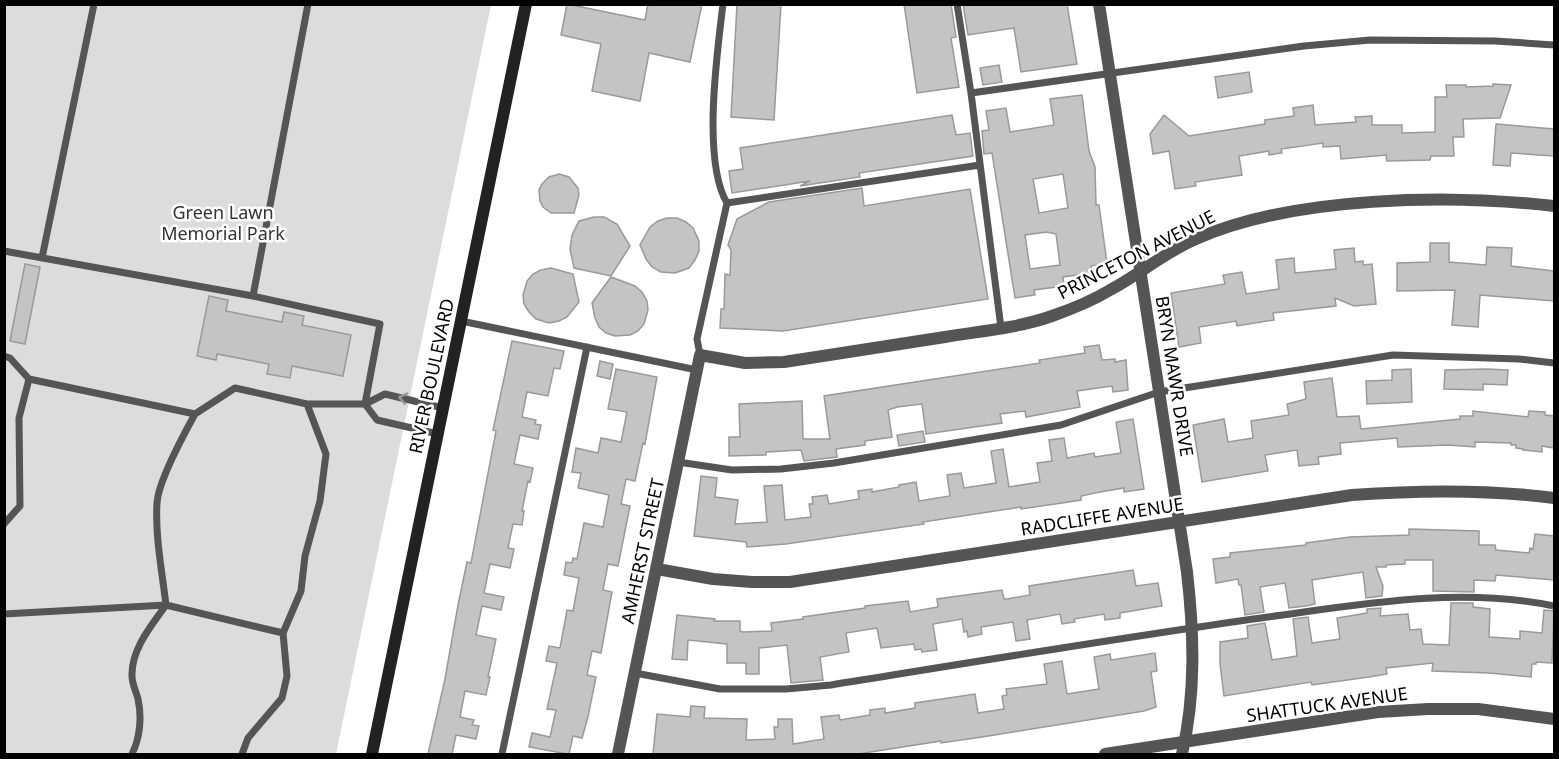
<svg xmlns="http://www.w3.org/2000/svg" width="1559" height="759" font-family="'Noto Sans',sans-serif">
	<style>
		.green { fill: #dcdcdc }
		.building { fill: #c4c4c4; stroke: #999; stroke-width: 1.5; fill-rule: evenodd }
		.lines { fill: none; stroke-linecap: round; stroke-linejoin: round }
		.service { stroke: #555; stroke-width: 7 }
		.minor { stroke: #555; stroke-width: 12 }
		.secondary { stroke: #222; stroke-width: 12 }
		.oneway { stroke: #999 }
		.labels { text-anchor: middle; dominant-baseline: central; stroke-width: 5; stroke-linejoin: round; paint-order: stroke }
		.park-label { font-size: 18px; fill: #333; stroke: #fff }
		.street-label { font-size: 18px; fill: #000; stroke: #fff }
	</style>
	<rect width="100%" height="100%" fill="#fff"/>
	<path class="green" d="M4 5H491L336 754H5Z"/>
	<path class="building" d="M567 4 645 20 648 4H702L690 62 649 53 640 101 592 91 601 44 561 35Z
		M737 4H781L774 120 731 117Z
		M904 4H951L956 37 951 38 959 87 917 93Z
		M963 4H1067L1077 64 1021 72 1014 28 968 35Z
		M999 65 1002 82 983 85 980 68Z
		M1249 72 1252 92 1218 98 1215 77Z
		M1493 84 1511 85 1500 118 1463 119 1464 137H1453L1454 156H1431L1430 160 1387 161 1386 155 1341 159 1340 146 1323 147V143L1281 149 1282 153 1269 155V151L1239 156 1242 175 1195 182 1196 186 1175 189 1169 151 1153 154 1150 134 1164 115 1189 136 1265 124V120L1294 116 1293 108 1313 105 1315 125 1356 122 1355 117 1372 116V125H1402V133L1435 132V97H1447L1446 85H1466V87L1493 86Z
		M1082 95 1089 151 1095 167 1096 205H1099L1107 263 1091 266 1092 273 1063 277 1064 286 1034 290 1035 295 1015 298 992 153 984 154 982 131 989 130 986 111 1006 108 1010 132 1054 125 1050 99ZM1063 174 1068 208 1039 213 1033 179ZM1047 232 1056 234 1060 265 1030 269 1025 235Z
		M952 115 956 135 970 133 973 156 859 173 860 177 800 186 810 181 732 193 729 171 743 169 740 148Z
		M1496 124 1554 129V156L1511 153 1510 166 1493 165Z
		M559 174 569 177 578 188 579 195 574 213H551L543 207 540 201 539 190 542 184 549 177Z
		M862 188 864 206 970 189 988 299 783 331 720 328 721 309H724L725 274 730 275 731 250 728 245 737 219 769 202Z
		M594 217H604L617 224 630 246 611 276 574 268 570 249 572 235 579 221Z
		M667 218H677L686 222 693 228 699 241V251L695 260 689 268 675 273 661 272 652 267 646 259 640 245 650 227 658 221Z
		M1430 243H1449V262L1486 265 1487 247 1512 248 1511 266 1554 271V301L1480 295 1478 327 1452 325 1455 290 1397 291V263L1430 262Z
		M1354 248 1355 262 1363 261V265L1372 264 1376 304 1354 306 1335 298 1336 306 1273 313 1274 320 1237 326 1236 321 1199 327 1201 343 1179 347 1171 293 1225 284 1223 275 1242 272 1246 294 1279 289 1276 260 1294 258 1295 273 1336 269 1334 250Z
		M25 264 40 267 25 344 10 341Z
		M551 268 573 274 579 302 567 317 559 321 549 323 536 319 529 312 524 304 523 295 527 281 533 274 541 270Z
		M611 277 635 286 642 292 647 301 648 310 644 324 638 331 630 335 615 336 606 333 599 327 595 318 592 303Z
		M209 296 228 300 226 311 282 322 284 312 304 316 302 325 351 335 343 376 292 366 290 378 267 374 269 364 217 354 216 360 197 356Z
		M512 341 564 351 560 369 554 368 548 396 527 392 522 417 536 420 535 424 541 425 538 439 520 435 514 464 533 468 530 482 528 481 522 511H524L522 525 513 524 508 548 514 549 510 568 490 564 484 593 504 597 501 610 482 606 476 635 496 639 488 677H490L486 695 465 691 460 717 474 720 472 725 479 726 476 739 456 735 452 754H428L445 679 458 605 467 562 471 563 496 431 493 430Z
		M1099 345 1102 360 1115 359V362L1126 360 1128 390 1113 392 1112 386 1077 391 1080 407 1026 417 1025 411 1000 414 1002 423 926 434 922 404 897 407 888 410 892 437 865 441V445L836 449 837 457 804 461 801 450 766 452V455L729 456V437H740L739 404 802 401 803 439H830L824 396 1040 363 1039 360 1085 353 1084 347Z
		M600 361 613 364 610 379 597 376Z
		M616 369 657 377 645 444 643 443 635 481 626 479 621 504 630 506 618 566 608 564 603 590 612 592 601 653 592 651 587 675 596 677 588 717 582 738 573 736 569 754H567L529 747 532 733 550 737 556 710 547 709 557 663 546 661 549 646 560 648 567 610 573 611 579 578 564 575 566 562 572 563 573 558 577 559 584 523 603 527 609 495 578 488 581 473 572 472 576 448 598 453 601 438 621 442 627 412 608 409Z
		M1411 369 1412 402 1367 404 1366 381 1392 380V370Z
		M1486 369 1508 370 1507 385 1483 384V390L1444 389 1445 370Z
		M1332 378 1337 417 1359 416 1361 429 1460 419V416H1473V411L1528 417 1529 411 1545 412V415L1554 416V448L1542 446V452L1523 450V449L1516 448V445H1511V443L1475 442V447L1448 445 1398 447 1397 438 1340 443 1341 454 1318 457 1319 464 1299 466 1297 450 1265 455 1268 471 1202 482 1193 425 1224 419 1228 442 1253 438 1251 421 1289 415 1287 404 1306 399 1304 382Z
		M1133 419 1144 489 1124 492V488L1100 492 1081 496V500L1062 503 1021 509V507L923 522 924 524 786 544 747 547 746 542 694 536 701 476 717 478 715 497 738 500 735 524 767 522 764 486 782 485 785 520 811 517 809 504H813L812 497 827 495 829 504 859 499 858 491 872 489V492L899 487V485L916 482 919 501 950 496 947 475 961 473 964 488 996 483 991 451 1003 449 1009 487 1040 482 1037 463 1052 461 1049 440 1064 438 1067 458 1094 453 1095 457 1121 453 1116 422Z
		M923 431 925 442 899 446 897 435Z
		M1409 529 1479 531V545H1495L1496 550 1529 553 1530 548 1533 549 1535 534 1554 536V580L1496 575 1495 581 1474 580V592L1433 591V560H1405V564L1386 565V567H1376L1383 586 1382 596 1366 598 1363 572 1312 580 1315 604 1306 606 1289 608 1285 583 1260 587 1264 612 1245 615 1241 585H1239L1238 579 1216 583 1213 559 1230 557V553L1306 545V543L1350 537 1409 535Z
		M1133 570 1136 586 1158 583 1162 606 1120 613V618L1105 620 1104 614 1074 619 1075 622 1062 624 1060 614 1027 620 1030 639 1016 641 1013 622 981 627 982 634 968 637 967 631 964 632 962 619 933 624 937 650 922 652 921 649 915 650 914 644 881 648 877 628 846 633 849 652 820 657 823 680 791 683 787 645 759 648V674H746V663H727V644L688 640 687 660 672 659 677 615 715 619 714 621H740V631L743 632 772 631 771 623 803 619V617L865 608V606L908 601 910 612 938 607 937 599 1002 590 1004 599H1007L1030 595 1029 586Z
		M1451 603H1473V607L1490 609 1489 637 1520 639V631L1542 633 1544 610 1554 611 1552 663 1536 662V664H1532L1531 677 1489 673 1432 671 1433 663 1386 668 1387 674 1369 677 1312 685 1311 682 1224 696 1220 664V642L1248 638 1247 626 1265 623 1272 660 1297 656 1293 619 1308 617 1312 643 1340 639 1337 618 1367 613V609L1381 608 1380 616 1408 614 1410 630 1421 629 1423 644 1449 645Z
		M1155 653 1157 671 1151 672 1156 707 1144 711 982 737 941 743V741L858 754H653L657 714 690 717 691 706 705 707 704 718 747 719 746 740 775 739 774 727H778V719H792L793 744 824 739 821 717 839 715 840 720 870 715V710L885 708V713L915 708V703L975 694 978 713 1004 709 1002 696 1007 695 1006 689 1047 684 1044 664 1062 661 1067 694 1099 689 1094 657 1110 654 1111 660Z"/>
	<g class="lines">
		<path class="service" d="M723 4C717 54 702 161 727 203
			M957 4 971 93 1001 328
			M971 93 1304 46 1370 40 1495 41 1554 45
			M4 251 253 296 380 324 365 404
			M42 258 94 4
			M253 296 308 4
			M461 321 697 370
			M700 355 697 339 727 203 980 165
			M4 356 10 358 29 379 195 414 235 388 307 404H365L385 394 443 408
			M365 404 377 420 438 434
			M678 462 732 470 781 469 834 463 1061 425 1159 392 1393 355 1519 359 1554 363
			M4 524 20 506 19 418 29 379
			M4 614 166 605 283 633
			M635 673 720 689H786L831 685C974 662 1118 638 1261 618 1358 605 1457 586 1554 606
			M132 754C140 738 142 717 138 699 136 691 132 684 132 676 131 649 152 625 166 605 162 571 155 536 157 503 158 481 184 434 195 414
			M242 754 248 738 282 698 287 676 283 633 301 591 305 556 320 501 326 454 307 404
			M502 754 587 347"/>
		<path class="minor" d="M1099 4 1187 572C1194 633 1196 694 1182 754
			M657 569 713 579 752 582H790L1352 495C1420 490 1486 489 1554 498
			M618 754 700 355 745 363 784 362C838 354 891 345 945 337 981 331 1018 328 1052 316 1072 309 1092 301 1110 290 1140 274 1165 252 1196 239 1293 196 1449 194 1554 206
			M1105 754 1378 712 1428 709H1478L1554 719"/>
		<path class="secondary" d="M372 754 526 4"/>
	</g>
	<defs><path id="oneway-chevron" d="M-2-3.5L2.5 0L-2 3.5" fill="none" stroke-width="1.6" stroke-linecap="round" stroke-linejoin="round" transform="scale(1.5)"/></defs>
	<use class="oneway" href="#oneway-chevron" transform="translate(403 398) rotate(-167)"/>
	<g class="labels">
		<g class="park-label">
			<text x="223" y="212">Green Lawn<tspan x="223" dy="21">Memorial Park</tspan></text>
		</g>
		<g class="street-label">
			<text transform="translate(1136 254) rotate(-27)">PRINCETON AVENUE</text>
			<text transform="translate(431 376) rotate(-78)">RIVER BOULEVARD</text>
			<text transform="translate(1175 376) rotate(81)">BRYN MAWR DRIVE</text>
			<text transform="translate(1102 516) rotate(-9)">RADCLIFFE AVENUE</text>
			<text transform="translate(642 551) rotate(-78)">AMHERST STREET</text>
			<text transform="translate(1327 704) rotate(-8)">SHATTUCK AVENUE</text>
		</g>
	</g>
	<rect width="1559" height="759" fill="none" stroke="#000000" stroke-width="12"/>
</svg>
